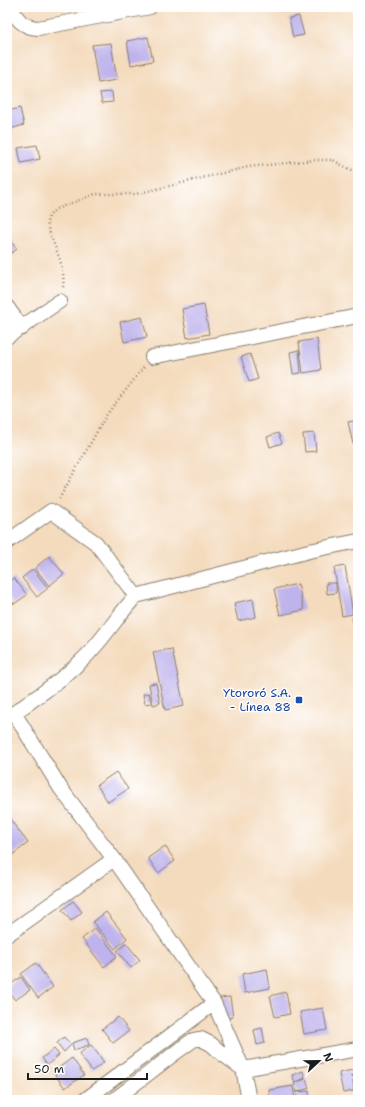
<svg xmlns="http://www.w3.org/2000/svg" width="365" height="1107" font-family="'Shantell Sans',sans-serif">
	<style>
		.building { fill: #beb3ec }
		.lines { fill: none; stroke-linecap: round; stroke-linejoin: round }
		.street-casing { stroke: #887c6d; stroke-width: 16 }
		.path { stroke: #887c6d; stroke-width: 2.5; stroke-dasharray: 1 3; stroke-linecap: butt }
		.street { stroke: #fff; stroke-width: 14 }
		.transit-dot { fill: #1a4fb4; stroke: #fff; stroke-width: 1.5 }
		.labels { text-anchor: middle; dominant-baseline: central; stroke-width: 3; stroke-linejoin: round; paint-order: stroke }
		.transit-label { font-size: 12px; fill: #164399; stroke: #fff; text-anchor: end }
	</style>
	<rect width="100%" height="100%" fill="#fff"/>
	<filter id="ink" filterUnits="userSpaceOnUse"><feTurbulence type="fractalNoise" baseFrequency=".025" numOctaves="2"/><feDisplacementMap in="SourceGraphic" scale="8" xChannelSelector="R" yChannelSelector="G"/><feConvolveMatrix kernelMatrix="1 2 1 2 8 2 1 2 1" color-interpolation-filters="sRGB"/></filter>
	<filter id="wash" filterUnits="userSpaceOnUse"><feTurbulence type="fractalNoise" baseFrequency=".012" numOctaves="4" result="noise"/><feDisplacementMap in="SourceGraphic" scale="16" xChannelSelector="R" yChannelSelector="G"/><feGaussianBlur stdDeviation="0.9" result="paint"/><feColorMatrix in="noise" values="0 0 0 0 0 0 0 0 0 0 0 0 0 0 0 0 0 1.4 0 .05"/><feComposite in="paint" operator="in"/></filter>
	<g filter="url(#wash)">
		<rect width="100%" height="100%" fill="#f4dbbe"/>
		<g id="blocks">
			<path class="building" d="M299 16 304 35 293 37 289 18Z
				M148 37 153 61 131 65 127 41Z
				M111 43 117 80 98 83 92 45Z
				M112 92 113 102 102 103 100 93Z
				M20 108 24 125 10 129 7 119V111Z
				M37 145 40 159 21 163 18 148Z
				M10 240 17 249 7 256V242Z
				M204 305 209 334 187 338 182 309Z
				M142 317 147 337 124 342 120 322Z
				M317 339 321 370 303 373 299 342Z
				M299 350 301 373 293 374 290 352Z
				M250 354 258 379 249 382 241 357Z
				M358 420V443L353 444 348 422Z
				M278 433 282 443 270 447 267 437Z
				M314 433 316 451 305 452 303 434Z
				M49 556 64 574 49 586 35 568Z
				M345 566 353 614 342 616 334 568Z
				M33 569 48 588 37 597 22 578Z
				M14 578 27 595 14 604 7 595V583Z
				M326 583H336V593L327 594Z
				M298 584 304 610 280 615 274 589Z
				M253 599 256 617 238 621 234 603Z
				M358 617V635L356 636 352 618Z
				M172 649 184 706 165 710 153 652Z
				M156 683 160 703 153 705 149 684Z
				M149 693 151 703 145 704 143 694Z
				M116 772 128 789 108 802 97 785Z
				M9 818 28 843 7 859V820Z
				M165 846 175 861 158 873 148 858Z
				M73 901 82 912 71 921 62 910Z
				M106 912 127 938 115 949 93 922Z
				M95 928 117 956 104 967 82 939Z
				M126 943 140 960 131 968 117 951Z
				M36 963 53 987 38 998 21 974Z
				M267 969 270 988 245 993 242 974Z
				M21 977 30 990 15 1000 7 989V987Z
				M286 992 290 1014 275 1017 270 996Z
				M230 997 233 1017 223 1019 220 998Z
				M323 1008 327 1030 304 1034 300 1012Z
				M118 1017 129 1031 113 1043 102 1029Z
				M262 1028 265 1043 257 1045 254 1030Z
				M64 1037 71 1045 64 1052 57 1043Z
				M87 1038 89 1045 74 1050 72 1043Z
				M91 1045 104 1062 92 1071 79 1054Z
				M54 1049 59 1055 47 1065 42 1058Z
				M72 1058 84 1075 65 1088 53 1072Z
				M357 1069 358 1073 351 1076V1077L358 1075V1092L355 1093 353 1081 354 1091 343 1093 339 1073Z
				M303 1071 305 1078 295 1082 292 1075Z
				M306 1079 309 1088 297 1092 294 1083Z
				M293 1086 295 1100H270L269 1090Z
				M309 1091 310 1100H297V1092Z"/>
		</g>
	</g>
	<g filter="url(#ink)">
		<use href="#blocks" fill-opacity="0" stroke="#887c6d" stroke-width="1"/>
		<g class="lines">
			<defs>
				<path id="street" d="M10 7C18 20 22 27 38 28L150 7
					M7 307 22 328
					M7 337 60 301
					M152 357 358 316
					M7 542 51 511 96 543 136 596 309 551 358 541
					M114 859 61 789 14 713C36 698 59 682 79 663 101 644 116 617 136 596
					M7 935 114 859 214 1003 243 1069 249 1100
					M85 1100 214 1003
					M114 1100 175 1053 193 1040 198 1039H201L211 1044 220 1052 243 1069 358 1049"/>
			</defs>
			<use href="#street" class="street-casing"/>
			<path class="path" d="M63 287C66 267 54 247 48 228L47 222 49 216 56 209 95 194H136L248 167 315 160H333L349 169 358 172
				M59 499 107 414 144 367"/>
			<use href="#street" class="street"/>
		</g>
	</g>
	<rect class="transit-dot" x="295" y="696" width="8" height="8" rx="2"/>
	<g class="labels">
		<g class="transit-label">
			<text x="291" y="693">Ytororó S.A.<tspan x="291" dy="14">- Línea 88</tspan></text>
		</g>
	</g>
	<rect width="365" height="1107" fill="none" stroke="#fff" stroke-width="24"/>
	<g transform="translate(319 1061) rotate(68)" stroke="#ffffff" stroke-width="3" paint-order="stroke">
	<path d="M0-3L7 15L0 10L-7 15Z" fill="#1c1c1c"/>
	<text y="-6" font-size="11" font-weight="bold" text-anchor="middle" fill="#1c1c1c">N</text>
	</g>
	<path d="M28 1073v6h119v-6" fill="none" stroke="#1c1c1c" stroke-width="2"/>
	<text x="34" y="1073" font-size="12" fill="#1c1c1c" stroke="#ffffff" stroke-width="3" paint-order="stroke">50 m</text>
</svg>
